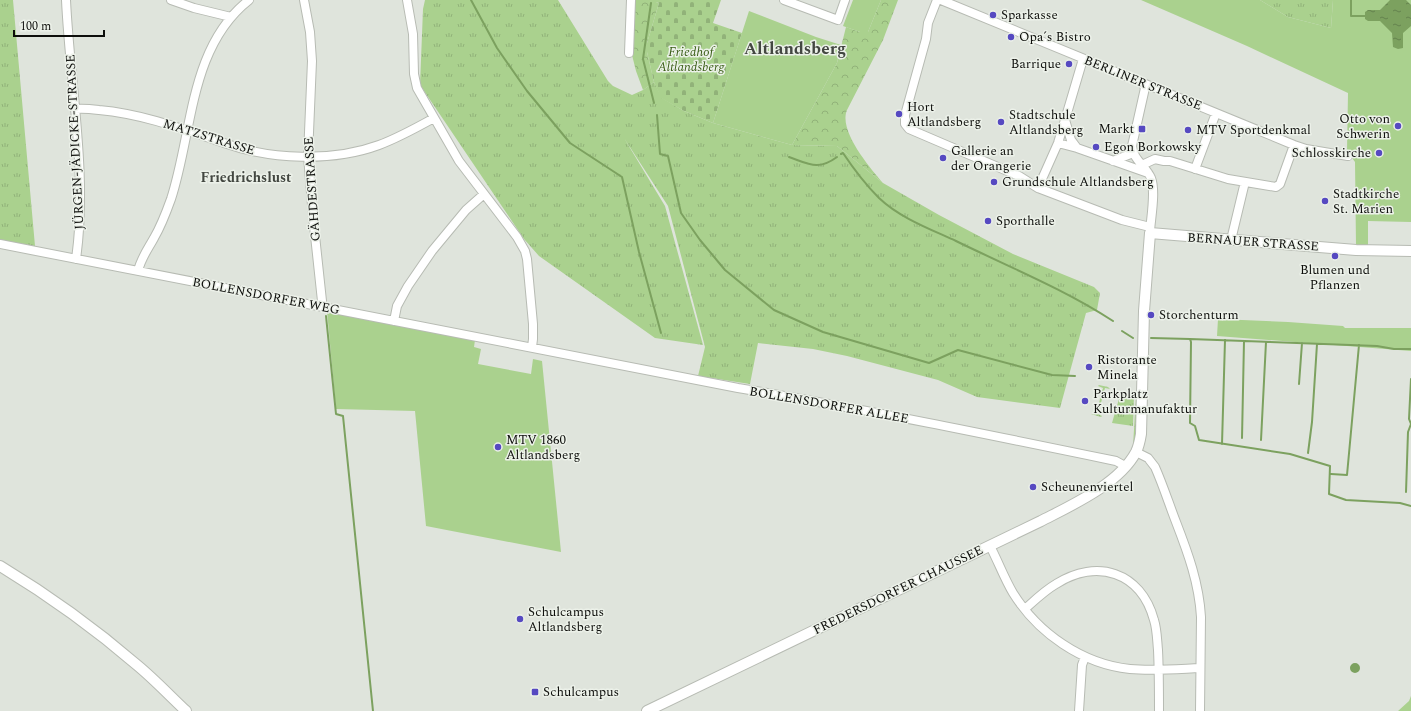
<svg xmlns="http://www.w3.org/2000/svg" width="1411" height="711" font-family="Spectral,serif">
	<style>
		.grass { fill: url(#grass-tufts) }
		.forest { fill: url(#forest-crowns) }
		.cemetery { fill: url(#cemetery-stones) }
		.green { fill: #aad18e }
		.water { fill: url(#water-ripples) }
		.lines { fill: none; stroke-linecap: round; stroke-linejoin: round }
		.stream { stroke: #7ca15f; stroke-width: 2 }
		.minor-casing { stroke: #b7bbb3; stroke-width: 10 }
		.major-casing { stroke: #b7bbb3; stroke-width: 12 }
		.minor { stroke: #fff; stroke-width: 8 }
		.major { stroke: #fff; stroke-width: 10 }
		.poi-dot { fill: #5649c1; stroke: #ecf1e9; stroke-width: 1.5 }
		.labels { text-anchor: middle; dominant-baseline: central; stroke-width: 3; stroke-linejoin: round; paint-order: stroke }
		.poi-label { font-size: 13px; fill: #0d0e0b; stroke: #ecf1e9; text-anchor: start }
		.park-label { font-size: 13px; font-style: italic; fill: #395d16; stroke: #ecf1e9 }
		.street-label { font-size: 13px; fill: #0d0e0b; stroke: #ecf1e9 }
		.neighbourhood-label { font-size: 14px; font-weight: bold; fill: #434741; stroke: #ecf1e9 }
		.district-label { font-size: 17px; font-weight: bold; fill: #434741; stroke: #ecf1e9 }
	</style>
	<defs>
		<pattern id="grass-tufts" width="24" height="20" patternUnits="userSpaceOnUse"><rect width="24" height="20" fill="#aad18e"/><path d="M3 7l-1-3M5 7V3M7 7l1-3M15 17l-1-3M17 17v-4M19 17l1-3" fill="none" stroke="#91b279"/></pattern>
		<pattern id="forest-crowns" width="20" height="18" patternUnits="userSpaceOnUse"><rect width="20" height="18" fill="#aad18e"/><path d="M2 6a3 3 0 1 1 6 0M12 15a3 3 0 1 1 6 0" fill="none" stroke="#91b279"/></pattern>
		<pattern id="cemetery-stones" width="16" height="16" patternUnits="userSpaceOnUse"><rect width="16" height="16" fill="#aad18e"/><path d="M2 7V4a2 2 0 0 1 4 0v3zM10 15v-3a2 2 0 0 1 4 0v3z" fill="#91b279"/></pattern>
		<pattern id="water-ripples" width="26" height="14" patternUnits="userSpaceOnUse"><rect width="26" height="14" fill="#7ca15f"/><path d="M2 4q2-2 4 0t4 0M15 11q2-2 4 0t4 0" fill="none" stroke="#64824d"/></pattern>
	</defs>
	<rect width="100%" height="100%" fill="#dfe4dc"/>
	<path class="grass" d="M0 0H13L35 246 0 240Z
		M425 0H558L608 81 613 86 632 95 643 90 654 82 662 98 684 111 713 123 792 145 837 146 883 183 939 215 1013 254 1094 287 1100 293 1097 310 1086 313 1060 408 977 397 938 380 847 356 813 349 758 343 750 384 698 376 705 347 668 206 624 138 665 206 703 345 655 338 539 256 524 239 420 85 423 9Z
		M1260 0H1333L1331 28 1288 17Z
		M1099 385 1108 387 1110 389 1105 388 1098 414 1102 416 1101 417 1091 414H1096L1103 388 1098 386Z
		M1121 392 1134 395 1133 426 1112 423Z
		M1136 396 1139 423 1133 446Z
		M1411 696V711H1398L1409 701Z"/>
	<path class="forest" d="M633 0H656V2L659 3 647 43V52L654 82 643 90 636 71 631 51Z
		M881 0H898L883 40 847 110C838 131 871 169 883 183L837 146 792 145 837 63 846 27 860 32H868Z"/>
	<path class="cemetery" d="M656 0H721L713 23 742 33 713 123 684 111 661 98 654 82 647 52V43L659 3 656 2Z"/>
	<path class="green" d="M853 0H881L868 32H860L843 26Z
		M1141 0H1260L1288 17 1331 28 1333 0H1411V222L1368 221V245H1356L1355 162 1347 151 1348 93 1247 46Z
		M749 11 816 37 841 45 837 63 792 145 713 123Z
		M327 311 475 340 474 347 481 349 478 364 531 374 533 359 542 361 561 552 426 526 415 411 336 409Z
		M1218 319 1288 322 1343 326 1345 328H1411V351L1217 336Z"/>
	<path class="water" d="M1390 0H1406L1411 5V26L1403 33V48L1398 49 1393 47 1392 33 1380 21H1368L1365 19V12L1368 10H1380Z
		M1350 668a5 5 0 1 1 10 0a5 5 0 1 1-10 0Z"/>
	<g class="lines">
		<path class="stream" d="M471 0 497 48 527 91 570 143 622 177 639 252 661 333
			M1351 0V16H1366
			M651 3 643 59 654 103
			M657 115 660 154 668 156 681 213 700 240 725 270 774 310 823 332 929 363 958 350 1052 375 1075 376
			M841 154 843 153C853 168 865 184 879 198 900 218 930 229 956 241 1009 267 1064 289 1113 321
			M789 157C809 164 818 171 837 157
			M326 316 336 414 343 416 373 711
			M1122 331 1133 338
			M1151 338 1190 339 1191 342 1190 423 1195 426 1199 440 1290 454 1330 466 1329 494 1346 500 1400 503 1411 506
			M1190 339 1377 346 1394 349H1411
			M1299 384 1302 343
			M1242 438 1244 341
			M1261 440 1266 342
			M1222 444 1225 340
			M1308 453 1312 422 1317 344
			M1331 474 1347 475 1359 345
			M1406 492 1408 432 1411 424 1409 419 1411 379"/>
		<defs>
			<path id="minor" d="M66 0C70 85 88 175 76 259
				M171 0 194 8 231 17
				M304 0 310 32 312 61 308 156 313 217 322 301 321 306
				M407 0 413 34 414 74 417 88 459 161 517 237 525 251 527 259 533 324V339L532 347
				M784 0 838 20 845 0
				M937 0 928 23 926 39 905 115V124L909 129 1019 176 1038 188 1122 220 1150 227
				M941 0 1294 145 1306 149 1348 156
				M629 53 631 0
				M1083 59 1065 120 1071 140 1077 148 1148 173
				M1142 83 1145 88 1132 146C1133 160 1146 166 1151 178 1156 191 1151 217 1150 231
				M75 109C83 108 91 109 99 110 143 114 183 129 224 143 271 160 333 162 379 145 398 138 416 128 434 118
				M1058 143 1077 148
				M1113 161 1133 153
				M1142 165 1155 159 1164 161H1170L1228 179 1276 187 1280 184 1294 145
				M1195 169 1216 113
				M1038 188 1058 143 1065 120
				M1231 240 1244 186 1243 182
				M0 244 738 388C864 409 990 435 1116 461L1125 466
				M138 271C141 258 148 249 154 238 161 226 166 213 171 199 193 132 189 47 249 0
				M394 321 397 306 408 286 432 251 466 210 484 194
				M1136 452 1148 458 1155 467C1163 485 1169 504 1176 522 1188 553 1199 583 1201 617L1200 711
				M990 546C998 561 1004 578 1013 593 1038 633 1082 664 1130 669 1153 671 1177 669 1200 668
				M1025 609C1035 600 1044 591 1056 584 1097 558 1141 572 1154 620 1157 629 1157 640 1158 650 1159 670 1159 691 1159 711
				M1079 711 1082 665 1085 657"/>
			<path id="major" d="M0 566C48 595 94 628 137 665 154 679 170 696 186 711
				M647 711 1041 521C1072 505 1119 484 1136 452 1139 446 1140 440 1141 434L1144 311 1150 233 1356 250 1411 251"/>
		</defs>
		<use href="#minor" class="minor-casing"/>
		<use href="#major" class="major-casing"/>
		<use href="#minor" class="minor"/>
		<use href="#major" class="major"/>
	</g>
	<g class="poi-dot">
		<circle cx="993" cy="15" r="4"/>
		<circle cx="1011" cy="37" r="4"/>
		<circle cx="1069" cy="64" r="4"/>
		<circle cx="899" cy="114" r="4"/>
		<circle cx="1001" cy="122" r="4"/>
		<circle cx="1398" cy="126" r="4"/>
		<rect x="1138" y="125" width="8" height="8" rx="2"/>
		<circle cx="1188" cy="130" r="4"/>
		<circle cx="1096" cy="147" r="4"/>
		<circle cx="1379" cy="153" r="4"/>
		<circle cx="943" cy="158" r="4"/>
		<circle cx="994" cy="182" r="4"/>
		<circle cx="1325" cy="201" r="4"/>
		<circle cx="988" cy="221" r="4"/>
		<circle cx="1335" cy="256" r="4"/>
		<circle cx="1151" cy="315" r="4"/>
		<circle cx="1089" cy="367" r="4"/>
		<circle cx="1085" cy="401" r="4"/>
		<circle cx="498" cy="447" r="4"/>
		<circle cx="1033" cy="487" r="4"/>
		<circle cx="520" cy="619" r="4"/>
		<rect x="531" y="688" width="8" height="8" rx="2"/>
	</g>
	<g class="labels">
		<g class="poi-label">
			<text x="1001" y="15">Sparkasse</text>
			<text x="1019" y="37">Opa´s Bistro</text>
			<text x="1061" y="64" text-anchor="end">Barrique</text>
			<text x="907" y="107">Hort<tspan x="907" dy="15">Altlandsberg</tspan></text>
			<text x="1009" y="115">Stadtschule<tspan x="1009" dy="15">Altlandsberg</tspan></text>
			<text x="1390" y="119" text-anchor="end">Otto von<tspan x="1390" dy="15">Schwerin</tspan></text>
			<text x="1134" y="129" text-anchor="end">Markt</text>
			<text x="1196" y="130">MTV Sportdenkmal</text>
			<text x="1104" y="147">Egon Borkowsky</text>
			<text x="951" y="151">Gallerie an<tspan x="951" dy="15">der Orangerie</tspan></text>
			<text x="1371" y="153" text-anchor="end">Schlosskirche</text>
			<text x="1002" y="182">Grundschule Altlandsberg</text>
			<text x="1333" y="194">Stadtkirche<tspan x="1333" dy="15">St. Marien</tspan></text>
			<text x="996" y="221">Sporthalle</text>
			<text x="1335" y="270" text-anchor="middle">Blumen und<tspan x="1335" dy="15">Pflanzen</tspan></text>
			<text x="1159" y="315">Storchenturm</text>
			<text x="1097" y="360">Ristorante<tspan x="1097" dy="15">Minela</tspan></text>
			<text x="1093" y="394">Parkplatz<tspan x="1093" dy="15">Kulturmanufaktur</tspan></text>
			<text x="506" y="440">MTV 1860<tspan x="506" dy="15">Altlandsberg</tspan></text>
			<text x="1041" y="487">Scheunenviertel</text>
			<text x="528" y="612">Schulcampus<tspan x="528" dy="15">Altlandsberg</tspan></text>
			<text x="543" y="692">Schulcampus</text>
		</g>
		<g class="park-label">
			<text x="691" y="52">Friedhof<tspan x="691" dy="15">Altlandsberg</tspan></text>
		</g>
		<g class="street-label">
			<text transform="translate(1143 83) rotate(22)">BERLINER STRASSE</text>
			<text transform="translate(209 137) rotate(17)">MATZSTRASSE</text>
			<text transform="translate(75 142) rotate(-93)">JÜRGEN-JÄDICKE-STRASSE</text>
			<text transform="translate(312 189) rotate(-94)">GÄHDESTRASSE</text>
			<text transform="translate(1253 242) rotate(4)">BERNAUER STRASSE</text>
			<text transform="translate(266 296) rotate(11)">BOLLENSDORFER WEG</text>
			<text transform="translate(829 405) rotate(10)">BOLLENSDORFER ALLEE</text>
			<text transform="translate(898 590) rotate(-26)">FREDERSDORFER CHAUSSEE</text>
		</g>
		<g class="neighbourhood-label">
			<text x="246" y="177">Friedrichslust</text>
		</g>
		<g class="district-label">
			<text x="795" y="49">Altlandsberg</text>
		</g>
	</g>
	<path d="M14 30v6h90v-6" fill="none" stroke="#0d0e0b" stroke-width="2"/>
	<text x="20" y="30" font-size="12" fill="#0d0e0b" stroke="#ecf1e9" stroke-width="3" paint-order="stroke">100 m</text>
</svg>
